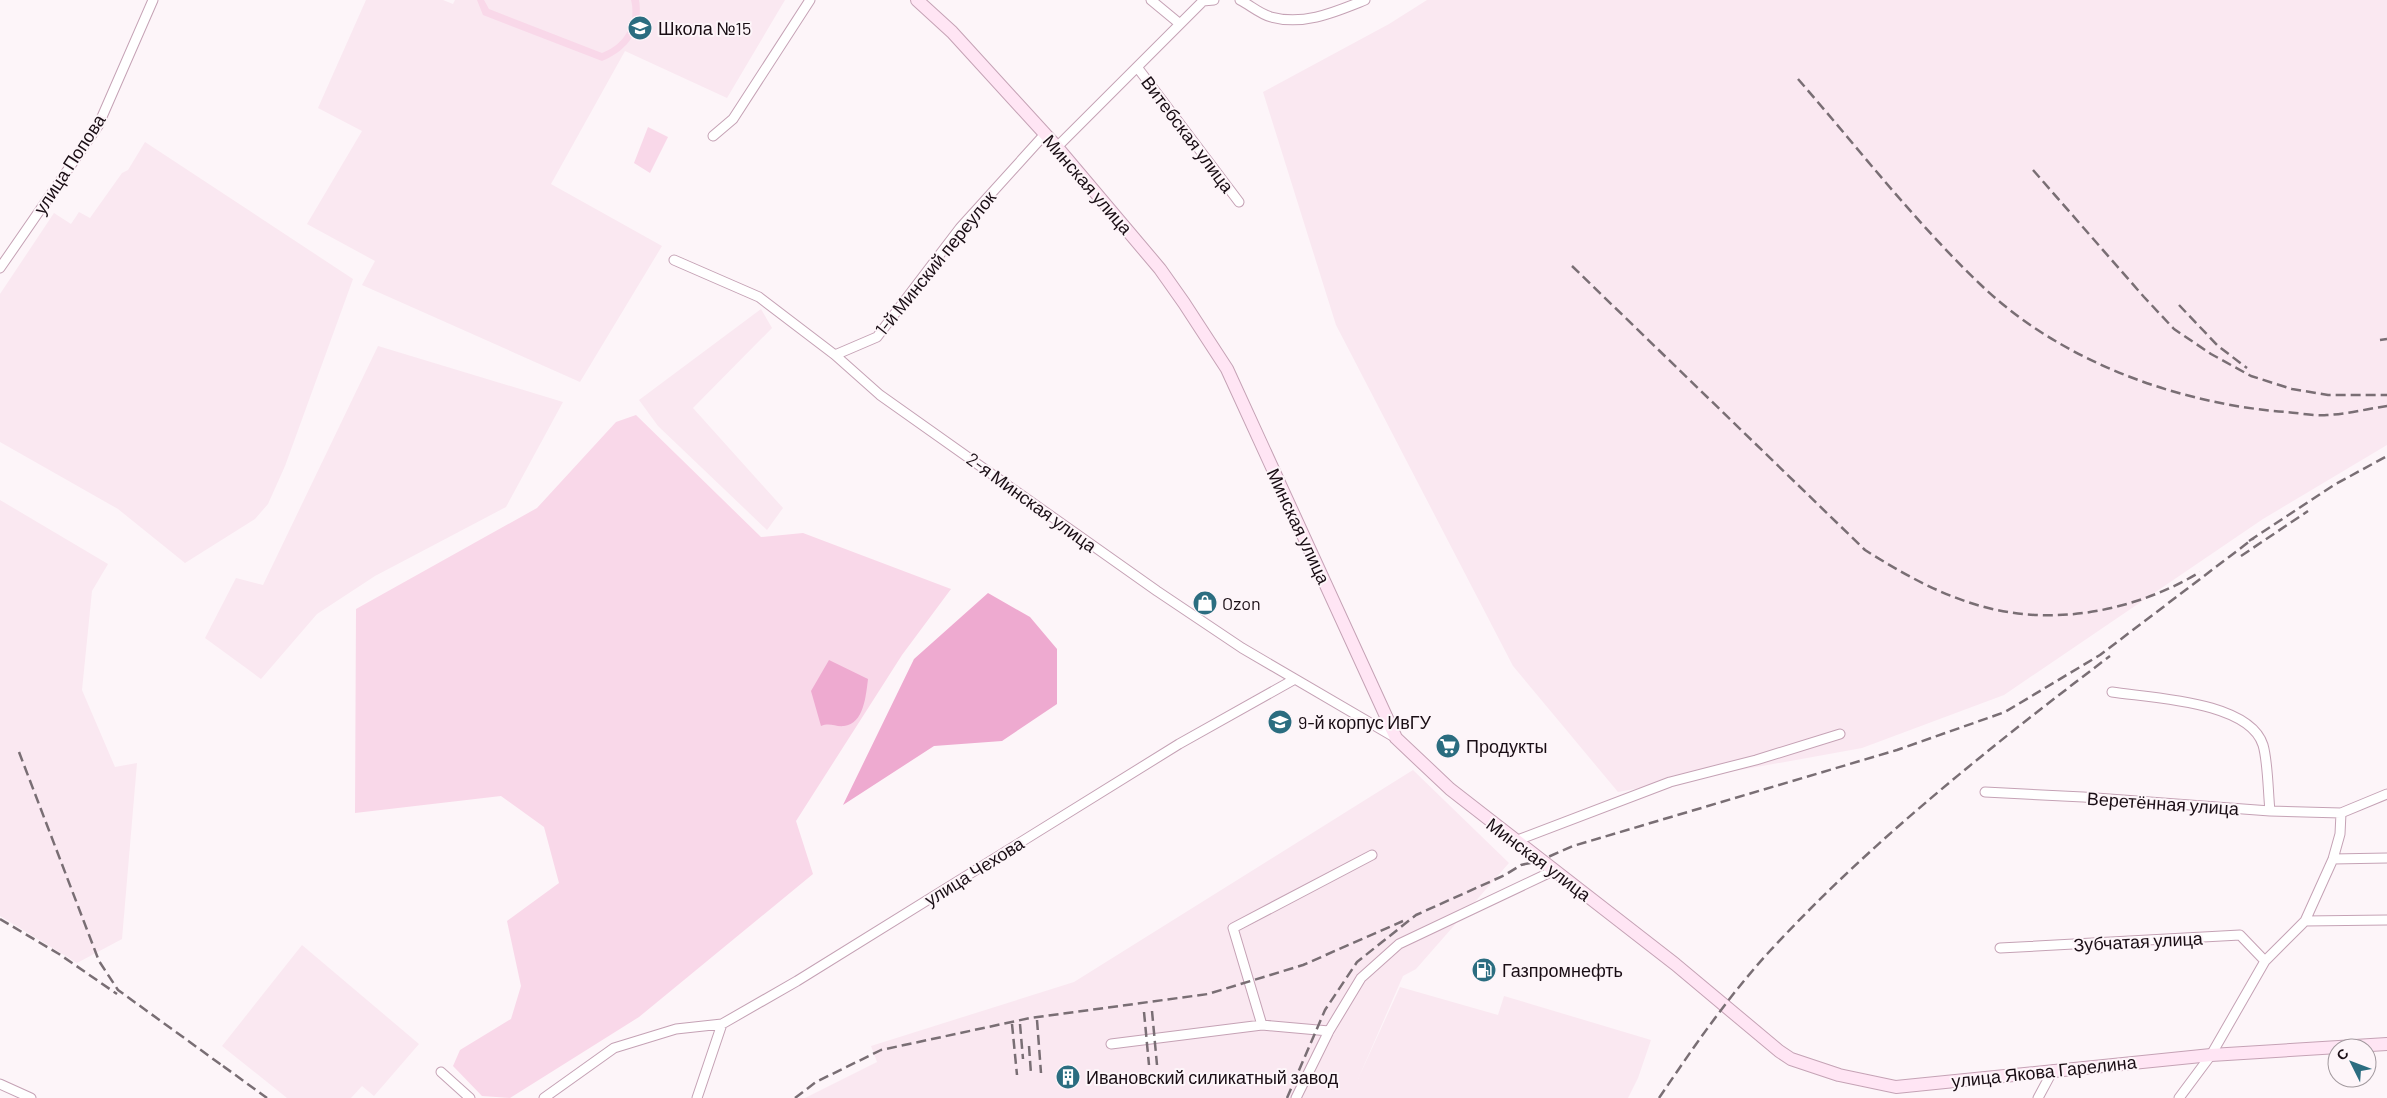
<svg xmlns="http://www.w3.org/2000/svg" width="2387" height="1098" font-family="Barlow,sans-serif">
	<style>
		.built { fill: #fae8f1 }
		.green { fill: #f9d8e9 }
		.water { fill: #eeaad0 }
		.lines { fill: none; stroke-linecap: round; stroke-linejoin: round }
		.minor-casing { stroke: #c5a2b5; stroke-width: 11 }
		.secondary-casing { stroke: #c5a2b5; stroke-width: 14 }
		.minor { stroke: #fff; stroke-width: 9 }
		.secondary { stroke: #ffe5f4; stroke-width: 12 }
		.rail { stroke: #796e74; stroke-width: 2.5; stroke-dasharray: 10 5; stroke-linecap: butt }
		.labels { text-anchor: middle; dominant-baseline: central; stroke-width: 4; stroke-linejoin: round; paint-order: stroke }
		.poi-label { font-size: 18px; fill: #1a0e15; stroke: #fdf5f9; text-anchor: start }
		.street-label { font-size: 18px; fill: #1a0e15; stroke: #fdf5f9 }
	</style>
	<rect width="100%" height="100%" fill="#fdf5f9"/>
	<path class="built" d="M366 0H443L453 4 455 0H785L727 98 625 51 551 184 662 246 580 382 362 285 375 261 307 224 362 131 318 108Z
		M1427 0H2387V445L2263 519 2004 695 1862 748 1618 792 1513 666 1336 325 1263 92 1389 24Z
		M145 142 353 279 285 466 268 504 255 519 185 563 118 509 0 442V294L54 213 71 224 79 212 90 218 122 173 128 170Z
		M761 309 772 328 693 408 783 508 767 530 658 426 639 400Z
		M378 346 563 402 506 507 375 576 317 614 261 679 205 638 236 578 263 585Z
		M0 500 108 564 92 591 82 690 115 767 137 763 122 939 77 963 0 916Z
		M1413 770 1509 863 1416 969 1403 976 1358 1079 1400 987 1498 1015 1504 996 1651 1040 1638 1078 1628 1098H805L877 1062 871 1046 1074 982Z
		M302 945 419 1044 374 1096 362 1086 351 1098H287L222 1046Z"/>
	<path class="green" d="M477 0H484L489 9 602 53C624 45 637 24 631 0H639C644 29 627 51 602 61L483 15Z
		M648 127 668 137 650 173 634 163Z
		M636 415 761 537 803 533 951 589 902 655 796 821 813 874 639 1017 510 1098 482 1096 453 1066 460 1050 511 1019 521 986 507 921 559 883 544 827 501 796 355 813 356 609 537 508 616 422Z"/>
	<path class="water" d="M988 593 1030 617 1057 649V704L1002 741 934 746 843 805 914 659Z
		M829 660 868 679C866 695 864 724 844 726 835 727 830 722 821 726L811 691Z"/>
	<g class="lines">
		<defs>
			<path id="minor" d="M1151 0 1180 24
				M1240 0C1250 5 1260 14 1271 17 1304 26 1335 12 1365 0
				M1137 67 1239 202
				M713 136 733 119 810 0
				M1057 147 1203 1 1214 0
				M674 260 759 297 835 355 880 395 1157 591 1242 648 1396 738
				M0 268 98 126 153 0
				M835 355 877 337 960 228 1045 134
				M2112 692C2151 698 2249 701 2263 745 2268 762 2268 792 2270 811
				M1985 792 2083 797 2270 811 2341 813 2387 794
				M1515 841 1670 782 1756 760 1840 734
				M2333 859 2387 858
				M2305 921 2387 920
				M2000 948 2240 935 2265 961
				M1329 1031 1262 1025 1233 928 1372 855
				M1111 1044 1262 1025
				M441 1072 470 1098
				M0 1084 31 1098
				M544 1098 614 1048 676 1029 722 1024
				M697 1098 722 1024 797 981 1179 744 1295 679
				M1296 1098 1329 1031 1361 978 1399 944 1553 871
				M2038 1098 2053 1070
				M2179 1098 2211 1055 2265 961 2305 921 2333 859 2340 834 2341 813"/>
			<path id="secondary" d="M917 0 952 32 1057 147 1160 269 1184 303 1227 369 1396 738 1450 789 1675 964 1779 1051 1791 1059 1839 1075 1896 1087 2211 1055 2387 1044"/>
		</defs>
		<use href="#minor" class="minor-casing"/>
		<use href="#secondary" class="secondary-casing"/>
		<use href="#minor" class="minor"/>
		<use href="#secondary" class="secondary"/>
		<path class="rail" d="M1798 79C1858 148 1915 222 1981 285 2060 361 2178 404 2286 412 2299 413 2314 416 2327 415 2347 414 2367 409 2387 406
			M2033 170 2144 297 2174 329 2211 354 2251 376 2292 389 2328 395H2387
			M1572 266 1865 550C1900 572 1935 592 1974 604 2049 628 2134 612 2200 572
			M2179 305 2218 346 2247 368
			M2380 340 2387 339
			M2249 541 2334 485 2387 456
			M2241 556 2308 511
			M19 752 99 961 118 990 227 1069
			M0 919 59 954 117 994
			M1152 1011 1157 1065
			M1144 1012 1149 1065
			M1037 1020 1041 1073
			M1012 1024 1017 1075
			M1020 1024 1023 1059
			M1029 1046 1031 1074
			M223 1066 267 1098
			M795 1098 816 1082 881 1050 1030 1018 1208 994 1303 965 1403 921
			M1287 1098 1325 1010 1357 962 1416 915 1505 875 1521 865 1539 861 1573 846 1897 750 2005 712 2100 655 2254 538
			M1659 1098C1693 1048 1727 998 1768 953 1870 842 1990 747 2110 656"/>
	</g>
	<defs>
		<symbol id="school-disc" viewBox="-11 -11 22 22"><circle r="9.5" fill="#2b6d80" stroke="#fdf5f9"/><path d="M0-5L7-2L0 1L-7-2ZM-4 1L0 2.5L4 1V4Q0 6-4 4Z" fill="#fff"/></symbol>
		<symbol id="shop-disc" viewBox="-11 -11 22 22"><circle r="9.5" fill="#2b6d80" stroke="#fdf5f9"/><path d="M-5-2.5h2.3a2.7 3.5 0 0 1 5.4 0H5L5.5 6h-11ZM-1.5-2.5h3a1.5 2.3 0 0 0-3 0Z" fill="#fff"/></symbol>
		<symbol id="university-disc" viewBox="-11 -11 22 22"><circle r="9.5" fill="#2b6d80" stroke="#fdf5f9"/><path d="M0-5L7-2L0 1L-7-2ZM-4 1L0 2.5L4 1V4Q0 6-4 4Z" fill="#fff"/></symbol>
		<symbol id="supermarket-disc" viewBox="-11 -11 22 22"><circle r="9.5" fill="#2b6d80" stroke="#fdf5f9"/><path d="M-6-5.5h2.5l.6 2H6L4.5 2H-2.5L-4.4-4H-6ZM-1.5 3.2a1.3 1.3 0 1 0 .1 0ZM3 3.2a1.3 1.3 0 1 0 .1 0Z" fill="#fff"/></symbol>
		<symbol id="fuel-disc" viewBox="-11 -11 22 22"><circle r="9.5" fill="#2b6d80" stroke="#fdf5f9"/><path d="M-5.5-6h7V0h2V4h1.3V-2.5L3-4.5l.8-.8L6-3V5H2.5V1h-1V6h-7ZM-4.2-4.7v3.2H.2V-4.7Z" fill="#fff"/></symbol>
		<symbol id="building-disc" viewBox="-11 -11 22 22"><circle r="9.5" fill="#2b6d80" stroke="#fdf5f9"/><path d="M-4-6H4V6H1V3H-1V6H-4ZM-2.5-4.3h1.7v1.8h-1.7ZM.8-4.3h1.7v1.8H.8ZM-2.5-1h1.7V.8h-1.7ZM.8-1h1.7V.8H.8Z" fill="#fff"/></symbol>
	</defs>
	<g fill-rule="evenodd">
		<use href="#school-disc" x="626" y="14" width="28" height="28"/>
		<use href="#shop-disc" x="1191" y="589" width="28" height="28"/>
		<use href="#university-disc" x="1266" y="708" width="28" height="28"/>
		<use href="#supermarket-disc" x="1434" y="732" width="28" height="28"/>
		<use href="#fuel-disc" x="1470" y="956" width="28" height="28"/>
		<use href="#building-disc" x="1054" y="1063" width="28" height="28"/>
	</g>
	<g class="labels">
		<g class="poi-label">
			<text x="658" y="28">Школа №15</text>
			<text x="1222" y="603">Ozon</text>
			<text x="1298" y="722">9-й корпус ИвГУ</text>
			<text x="1466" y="746">Продукты</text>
			<text x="1502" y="970">Газпромнефть</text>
			<text x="1086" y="1077">Ивановский силикатный завод</text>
		</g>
		<g class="street-label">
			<text transform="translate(1188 134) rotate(53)">Витебская улица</text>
			<text transform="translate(69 164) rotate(-57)">улица Попова</text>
			<text transform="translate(1088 184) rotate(49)">Минская улица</text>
			<text transform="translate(935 263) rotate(-51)">1-й Минский переулок</text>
			<text transform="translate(1032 502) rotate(36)">2-я Минская улица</text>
			<text transform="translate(1299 526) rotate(65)">Минская улица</text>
			<text transform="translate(2163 803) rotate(4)">Веретённая улица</text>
			<text transform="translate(1539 859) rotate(37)">Минская улица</text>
			<text transform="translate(974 871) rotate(-32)">улица Чехова</text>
			<text transform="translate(2138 941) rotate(-3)">Зубчатая улица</text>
			<text transform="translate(2044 1071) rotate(-6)">улица Якова Гарелина</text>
		</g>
	</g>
	<g transform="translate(2352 1063) rotate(312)"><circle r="24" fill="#fdf5f9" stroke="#a2999e"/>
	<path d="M0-4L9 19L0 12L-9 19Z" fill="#2b6d80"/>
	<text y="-8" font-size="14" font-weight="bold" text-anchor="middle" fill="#1a0e15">С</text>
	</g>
</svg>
